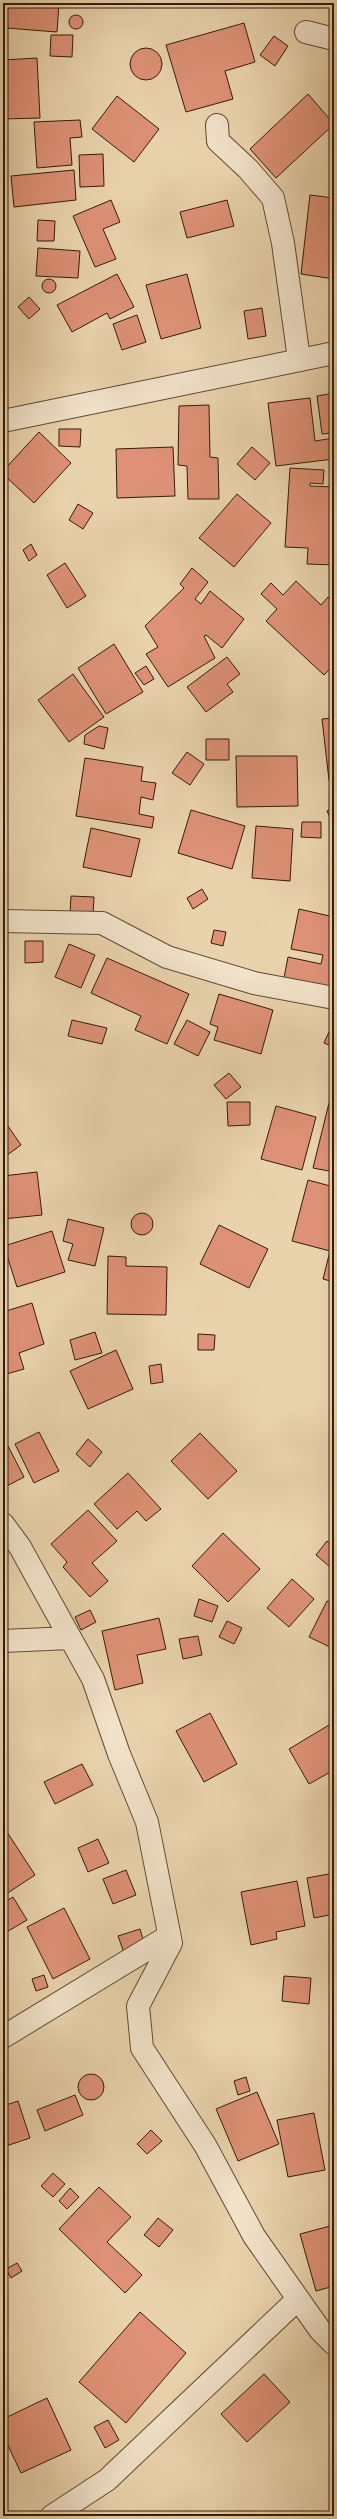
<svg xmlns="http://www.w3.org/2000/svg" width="337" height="2519" font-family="'Libre Caslon Text',serif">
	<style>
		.building { fill: #de9176; stroke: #341b0a }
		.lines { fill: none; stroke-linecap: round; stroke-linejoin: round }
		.minor-casing { stroke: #614933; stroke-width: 24 }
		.minor { stroke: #f1e2ca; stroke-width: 22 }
	</style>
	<rect width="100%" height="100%" fill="#e9d3ad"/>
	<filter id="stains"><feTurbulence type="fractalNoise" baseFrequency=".005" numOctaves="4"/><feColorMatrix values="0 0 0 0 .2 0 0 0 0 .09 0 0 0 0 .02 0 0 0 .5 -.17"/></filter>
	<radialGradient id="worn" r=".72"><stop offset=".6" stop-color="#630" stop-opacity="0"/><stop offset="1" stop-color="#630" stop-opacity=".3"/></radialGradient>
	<path class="building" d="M8 3H59L57 32 6 28Z
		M69 22a7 7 0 1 1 14 0a7 7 0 1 1-14 0Z
		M244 23 255 62 225 71 233 99 186 112 166 45Z
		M51 35H73L72 57 50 56Z
		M274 36 288 46 275 66 260 55Z
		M130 64a16 16 0 1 1 32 0a16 16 0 1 1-32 0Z
		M37 58 40 118 3 119V60Z
		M308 94 334 124 276 178 250 149Z
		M117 96 159 129 134 162 92 129Z
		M80 120 82 137 70 138 72 165 37 168 34 122Z
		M103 154 104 186 80 187 79 155Z
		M74 170 76 200 14 207 11 176Z
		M310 195 334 198V279L301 274Z
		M111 200 120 222 103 229 116 259 95 267 73 216Z
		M227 200 234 226 187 238 180 212Z
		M38 220 55 221 54 241H37Z
		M38 248 80 251 78 278 36 276Z
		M117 274 134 307 110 319 107 313 72 332 57 305Z
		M187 274 201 328 161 339 146 285Z
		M42 286a7 7 0 1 1 14 0a7 7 0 1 1-14 0Z
		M29 297 40 309 29 319 18 307Z
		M262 308 266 336 248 339 244 311Z
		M137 315 146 342 122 350 113 324Z
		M334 393V433L322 434 317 396Z
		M310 398 315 441 334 438V459L276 466 268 403Z
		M209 405 210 457 218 458 219 499H188L187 466 178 465 179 406Z
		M59 429H81L80 447 59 446Z
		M39 432 71 463 34 503 3 474V471Z
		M173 447 175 496 117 498 116 449Z
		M252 447 270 463 255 480 237 464Z
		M290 468 324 470 323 484 310 483V486L334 487V565L307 564 308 548 285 547Z
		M237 494 271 523 234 567 199 538Z
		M78 504 93 513 83 529 69 520Z
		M31 544 37 555 29 561 23 550Z
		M65 563 86 596 67 608 47 575Z
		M192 568 208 582 195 599 201 604 210 591 244 619 222 648 206 635 204 636 215 658 168 687 146 654 158 647 145 626 184 588 180 584Z
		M296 581 321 605 328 597 334 603V664L324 675 266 621 277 609 261 594 271 583 283 595Z
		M114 644 143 692 106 714 78 668Z
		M227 657 240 674 227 684 233 692 206 712 187 687Z
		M146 666 154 679 144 685 135 673Z
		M73 674 104 717 69 742 38 700Z
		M334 718V779L329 780 322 719Z
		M99 726 108 728 104 749 84 744 85 735Z
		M206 739H229V760H206Z
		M187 752 204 764 190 785 172 773Z
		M236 756H297L298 806 237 807Z
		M85 758 143 767 141 781 156 783 153 800 141 797 139 814 154 817 152 828 76 816Z
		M334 807V825L327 811Z
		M191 810 245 826 232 869 178 853Z
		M302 822H321V838L301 837Z
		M256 826 293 829 290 881 252 878Z
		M91 828 140 839 131 877 83 867Z
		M202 889 208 899 193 909 187 898Z
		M71 896 94 897 93 915 70 914Z
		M299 909 334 917V989L284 978 288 957 321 964 323 955 291 949Z
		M214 930 226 932 223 946 211 943Z
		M25 941H43V962L25 963Z
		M69 944 95 955 81 988 55 977Z
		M107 958 189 994 167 1044 135 1030 141 1016 91 993Z
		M219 994 273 1010 261 1054 214 1040 218 1027 210 1024Z
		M72 1020 107 1028 102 1044 68 1036Z
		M187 1020 210 1032 198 1056 174 1044Z
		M333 1023 334 1024V1047L324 1043Z
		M229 1073 241 1087 226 1099 214 1085Z
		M227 1102H250V1125L228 1126Z
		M329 1103 334 1105V1172L313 1168Z
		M276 1106 316 1117 302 1170 261 1159Z
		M3 1119 21 1145 3 1158Z
		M37 1172 42 1215 3 1219V1176Z
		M308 1180 334 1187V1282L323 1279 330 1251 292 1241Z
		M131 1224a11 11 0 1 1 22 0a11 11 0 1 1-22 0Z
		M68 1219 104 1228 95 1266 68 1260 73 1244 63 1241Z
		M219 1225 268 1249 249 1288 200 1264Z
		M52 1231 65 1272 17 1287 4 1246Z
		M108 1256 126 1257V1266L167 1267 166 1315 107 1314Z
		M32 1303 44 1344 19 1353 24 1369 3 1375V1312Z
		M95 1332 102 1353 75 1360 70 1340Z
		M198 1334 215 1335 214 1350H198Z
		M116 1350 133 1389 88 1409 70 1371Z
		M161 1364 163 1382 151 1384 149 1366Z
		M39 1432 59 1471 34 1483 15 1444Z
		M200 1433 237 1471 208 1499 171 1461Z
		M88 1439 102 1452 90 1467 76 1454Z
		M8 1446 24 1477 3 1488V1449Z
		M128 1473 161 1509 146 1521 137 1511 117 1529 94 1504Z
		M88 1510 117 1541 92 1563 108 1581 90 1597 63 1567 67 1562 51 1544Z
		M223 1533 260 1569 228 1602 192 1566Z
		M327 1541 334 1547V1562L330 1567 316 1555Z
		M292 1579 314 1599 289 1627 267 1608Z
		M199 1599 218 1606 212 1622 194 1616Z
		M327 1601 334 1604V1649L309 1637Z
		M90 1610 96 1622 81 1630 75 1617Z
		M159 1618 166 1649 137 1655 143 1683 115 1690 102 1631Z
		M227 1621 242 1628 234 1644 219 1637Z
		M198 1636 202 1655 183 1659 179 1639Z
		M210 1713 237 1764 204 1782 176 1731Z
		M334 1722V1770L309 1784 289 1749Z
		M82 1764 93 1785 55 1804 44 1782Z
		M3 1826 35 1875 3 1896Z
		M98 1839 109 1863 88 1872 78 1848Z
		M126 1870 136 1895 113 1904 103 1879Z
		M334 1873V1914L314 1918 307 1878Z
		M297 1881 305 1926 276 1932 277 1939 251 1945 241 1892Z
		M13 1897 27 1920 3 1934V1903Z
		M64 1908 90 1959 53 1979 27 1927Z
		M140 1929 145 1946 124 1953 118 1936Z
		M44 1975 48 1987 36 1991 32 1979Z
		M284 1976 311 1978 309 2004 282 2001Z
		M78 2087a13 13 0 1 1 26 0a13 13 0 1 1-26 0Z
		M246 2077 250 2091 238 2095 234 2081Z
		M257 2092 279 2144 238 2161 216 2109Z
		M75 2095 83 2115 45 2131 37 2110Z
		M18 2101 30 2138 3 2147V2106Z
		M314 2113 325 2170 288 2177 277 2120Z
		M151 2130 162 2141 147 2154 137 2144Z
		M53 2173 65 2184 53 2197 41 2186Z
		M99 2187 131 2217 107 2242 142 2275 125 2293 59 2229Z
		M70 2188 79 2197 67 2209 59 2201Z
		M158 2218 173 2230 159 2247 144 2235Z
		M334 2225V2286L316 2291 300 2234Z
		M17 2263 22 2271 11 2278 6 2269Z
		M140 2312 186 2353 126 2423 79 2382Z
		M264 2374 290 2402 247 2442 221 2414Z
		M47 2398 71 2450 21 2473 3 2435V2419Z
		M108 2420 119 2440 105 2448 94 2427Z
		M334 2506V2516H326Z"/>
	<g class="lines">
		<defs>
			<path id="minor" d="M306 32 334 39
				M217 125 218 141 248 169 273 198 283 243 299 359
				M3 421 334 353
				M3 921 102 923 167 957 254 983 334 998
				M3 1524 20 1547 93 1679 119 1754 147 1822 171 1943 138 2006 142 2048 205 2145 254 2236 320 2330 334 2344
				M3 1641 70 1638
				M3 2037 169 1936
				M52 2516 107 2480 298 2299"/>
		</defs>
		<use href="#minor" class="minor-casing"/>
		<use href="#minor" class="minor"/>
	</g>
	<rect width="337" height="2519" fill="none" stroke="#e9d3ad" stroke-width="16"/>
	<rect x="4" y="4" width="329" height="2511" fill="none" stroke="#341b0a" stroke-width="2"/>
	<rect x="8" y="8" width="321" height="2503" fill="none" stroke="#341b0a"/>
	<rect width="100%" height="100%" filter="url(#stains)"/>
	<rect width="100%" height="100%" fill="url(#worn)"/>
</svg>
